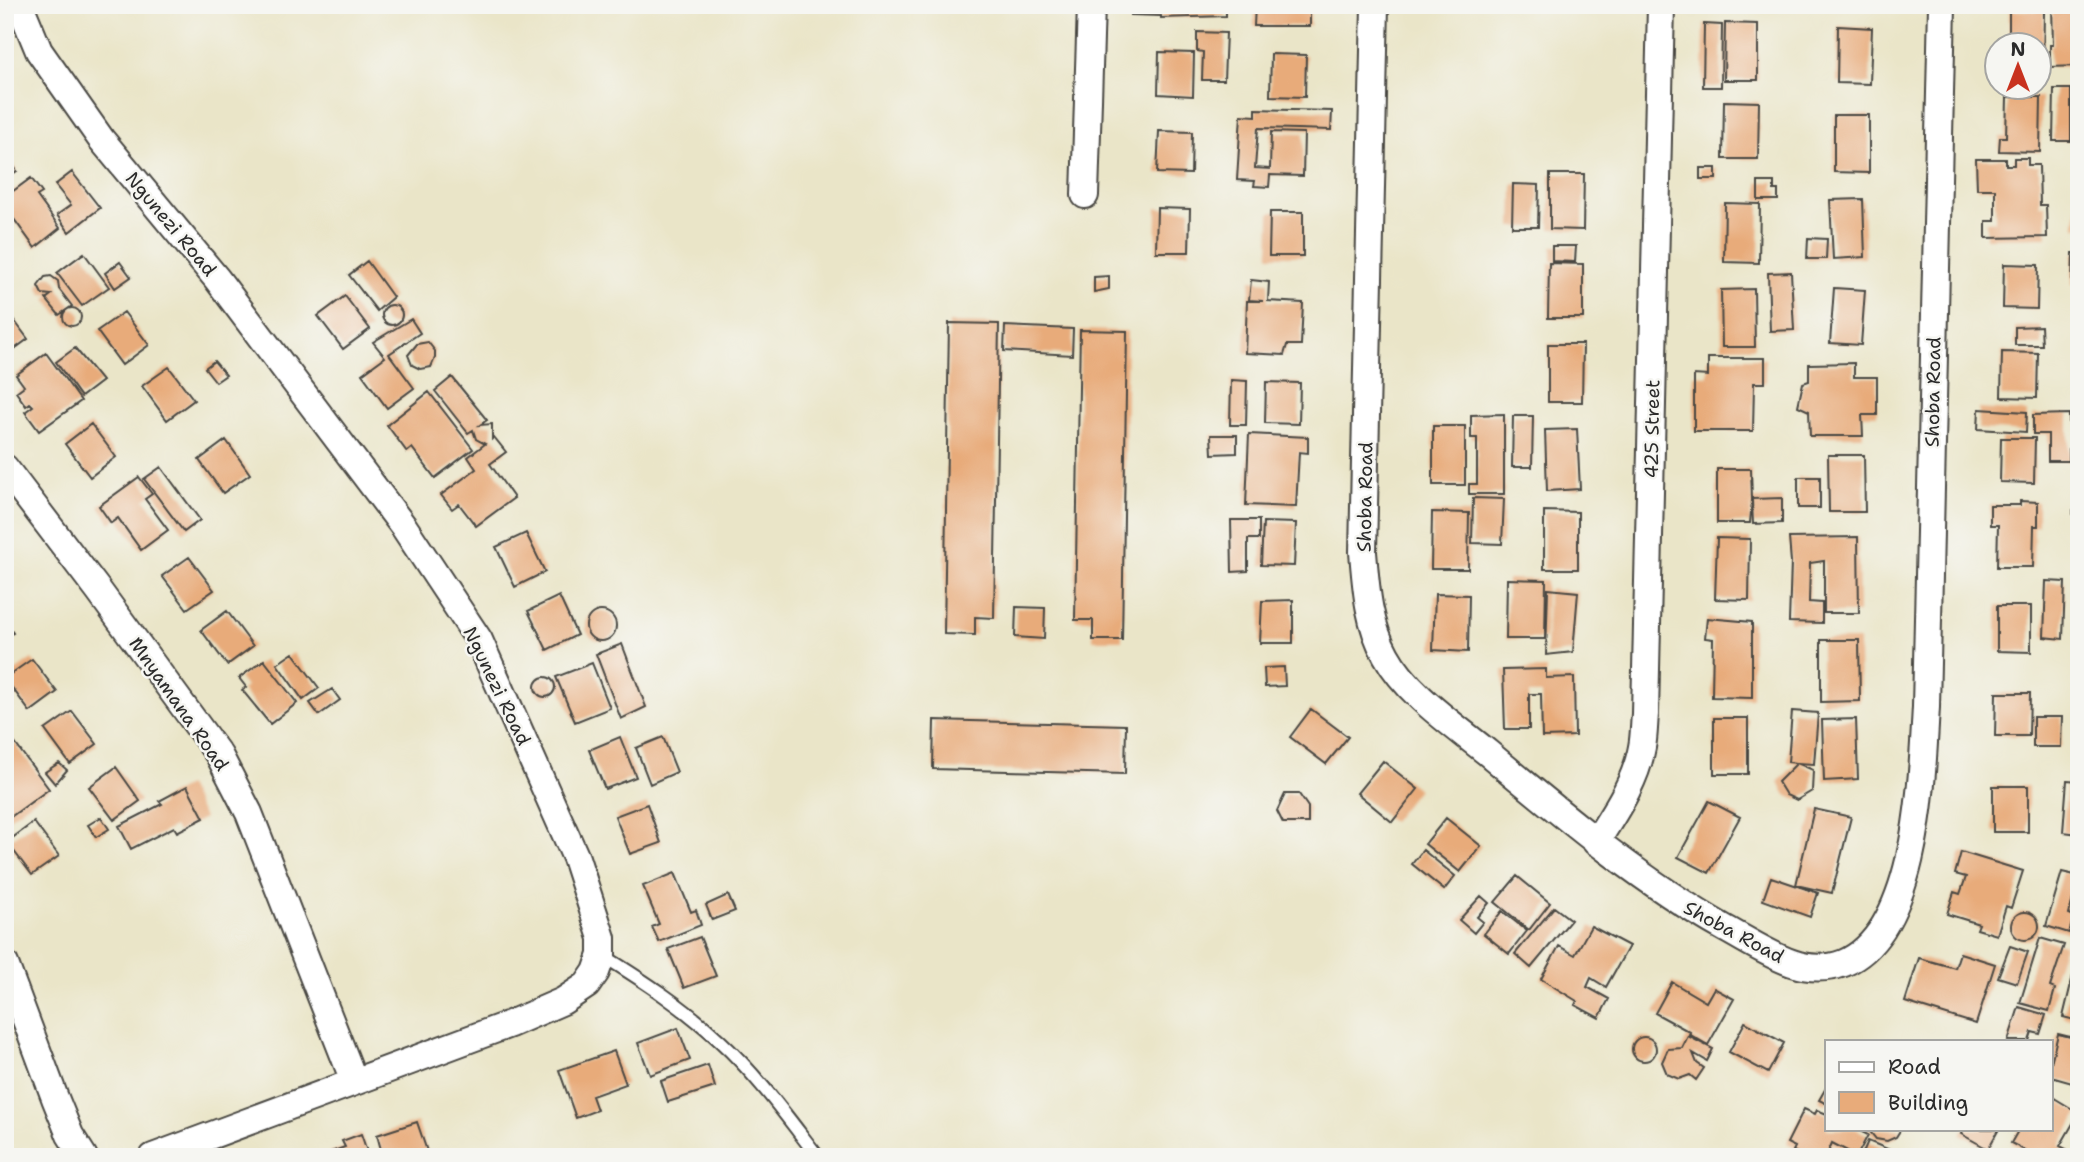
<svg xmlns="http://www.w3.org/2000/svg" width="2084" height="1162" font-family="'Shantell Sans',sans-serif">
	<style>
		.building { fill: #e8ab7a }
		.lines { fill: none; stroke-linecap: round; stroke-linejoin: round }
		.lane-casing { stroke: #484743; stroke-width: 16 }
		.street-casing { stroke: #484743; stroke-width: 30 }
		.lane { stroke: #fff; stroke-width: 12 }
		.street { stroke: #fff; stroke-width: 26 }
		.labels { text-anchor: middle; dominant-baseline: central; stroke-width: 5; stroke-linejoin: round; paint-order: stroke }
		.street-label { font-size: 19px; fill: #2b2b2b; stroke: #f6f6f2 }
	</style>
	<rect width="100%" height="100%" fill="#f6f6f2"/>
	<filter id="ink" filterUnits="userSpaceOnUse"><feTurbulence type="fractalNoise" baseFrequency=".0143" numOctaves="2"/><feDisplacementMap in="SourceGraphic" scale="14" xChannelSelector="R" yChannelSelector="G"/><feConvolveMatrix kernelMatrix="1 2 1 2 8 2 1 2 1" color-interpolation-filters="sRGB"/></filter>
	<filter id="wash" filterUnits="userSpaceOnUse"><feTurbulence type="fractalNoise" baseFrequency=".00686" numOctaves="4" result="noise"/><feDisplacementMap in="SourceGraphic" scale="28" xChannelSelector="R" yChannelSelector="G"/><feGaussianBlur stdDeviation="1.57" result="paint"/><feColorMatrix in="noise" values="0 0 0 0 0 0 0 0 0 0 0 0 0 0 0 0 0 1.4 0 .05"/><feComposite in="paint" operator="in"/></filter>
	<g filter="url(#wash)">
		<rect width="100%" height="100%" fill="#eae5c8"/>
		<g id="blocks">
			<path class="building" d="M1131 5H1226V16L1161 18V16L1131 15Z
				M1255 5H1310V26H1254Z
				M2052 5H2077L2078 66 2050 67V45H2053Z
				M2009 10 2044 11 2043 71H2038V46H2009Z
				M1725 23 1758 24V80H1724Z
				M1704 24 1722 25 1721 87H1703Z
				M1838 26 1872 28 1870 84 1837 83Z
				M1197 32 1226 33 1224 80H1202L1203 52 1197 51Z
				M1159 52 1194 53 1193 96 1158 94Z
				M1271 54 1306 55 1305 97 1270 96Z
				M2054 89H2071V141H2053Z
				M2007 97H2041L2040 152 1999 151 2000 137H2006Z
				M1724 101 1759 102 1758 159H1723Z
				M1256 109 1332 111 1331 130 1258 128 1255 168 1270 169 1271 132 1304 133 1303 176 1270 175 1269 187 1254 186 1255 181 1237 180 1241 115 1256 116Z
				M1834 115H1869V173L1834 172Z
				M1159 131 1192 132 1191 174 1157 173Z
				M5 154 17 171 5 179Z
				M2014 158H2028V165H2039L2040 205H2046L2047 237 1986 238V221H1995V189H1977L1976 159H2006V165H2014Z
				M1700 168H1716V179H1700Z
				M72 172 100 208 69 232 57 215 71 205 55 185Z
				M1550 174H1584L1583 230 1550 229Z
				M31 178 42 193 37 196 60 228 35 248 11 215 5 217V197Z
				M1758 182H1774V190H1778V200H1758Z
				M1513 184 1539 185 1538 227H1512Z
				M1863 199 1865 257 1833 259 1830 200Z
				M1725 203 1760 204 1759 263 1724 262Z
				M2077 206H2079V227H2075Z
				M1157 208 1190 209 1189 252H1156Z
				M1270 212H1303V256H1269Z
				M1808 238 1827 239 1826 259H1807Z
				M1552 246H1576L1575 262 1552 261Z
				M84 253 109 287 82 306 57 273Z
				M2073 253H2079V285L2072 284Z
				M367 261 393 297 377 311 349 275Z
				M5 262 9 264 12 276 5 282Z
				M120 262 131 277 115 288 105 273Z
				M1549 263 1583 264V318H1548Z
				M2004 264 2038 265 2037 309 2003 308Z
				M1791 272 1794 330 1770 331 1768 273Z
				M51 276 58 281 59 289 72 306 59 315 46 299 51 295 42 294 38 286 45 277Z
				M1109 276V289L1094 292V277Z
				M1251 280 1269 282 1268 301 1303 303 1301 345H1287L1284 355 1245 353 1247 301H1263L1249 300Z
				M1834 288 1865 290 1861 345 1830 343Z
				M1754 289 1755 347H1722L1721 290Z
				M345 296 370 329 343 349 318 316Z
				M382 315a10 10 0 1 1 20 0a10 10 0 1 1-20 0Z
				M5 308 28 339 5 356Z
				M63 317a9 9 0 1 1 18 0a9 9 0 1 1-18 0Z
				M124 312 149 345 122 365 97 331Z
				M411 319 420 333 389 354 414 388 387 408 362 374 385 357 373 342Z
				M949 323 999 324 994 618 975 617V635L944 634Z
				M1005 326 1073 329 1072 355 1004 351Z
				M2041 326 2042 345H2015V327Z
				M1080 330 1127 331 1122 640H1093V620H1075Z
				M428 342 435 351V358L431 367 420 369 412 365 408 355 417 344Z
				M1548 344H1583L1582 402H1548Z
				M75 348 102 381 81 397 56 362Z
				M2002 352 2038 353 2037 398 2001 397Z
				M46 353 81 401 39 431 25 412 33 406 30 403 26 406 16 392 24 386 16 375Z
				M1708 358H1765V383H1754L1753 431H1694V375L1708 376Z
				M214 361 226 375 216 382 205 368Z
				M1854 363V377H1877V415H1862L1863 436H1810L1809 411 1798 406 1803 383 1809 381V364Z
				M169 367 194 400 167 420 142 386Z
				M452 377 487 420 480 425 492 424V439L494 437 506 452 490 464 514 498 476 526 459 504 452 509 441 495 476 469 468 457 485 444 476 439 473 430 468 433 435 391Z
				M1231 380 1247 381 1246 425H1230Z
				M1266 382 1300 383 1299 424 1265 423Z
				M429 392 473 449 435 478 412 448 407 452 387 425Z
				M1979 409 2027 412 2026 432 1978 429Z
				M1504 414V494H1469V484H1477V438H1471V415Z
				M2069 414V461H2048V434H2033V415Z
				M1513 416H1533L1532 467H1512Z
				M91 424 116 457 90 477 65 444Z
				M1433 426H1465V485H1433Z
				M1577 429 1580 489 1547 491 1545 430Z
				M1249 434 1308 437V453L1299 452 1296 507 1246 505Z
				M1211 435H1237V453L1212 454Z
				M2001 438H2035L2034 483 2000 482Z
				M226 440 250 474 223 493 199 460Z
				M1828 455H1864L1865 512H1829Z
				M161 467 200 520 184 532 144 479Z
				M1717 469H1751L1752 499 1782 498V523L1753 524 1752 500 1750 523H1717Z
				M139 477 152 494 145 499 168 530 141 550 118 518 111 523 99 506Z
				M1798 477H1820V508H1798Z
				M1473 498 1504 499 1502 544 1472 543Z
				M2020 501 2038 502V526H2034L2033 567H1997L1998 525H1990V505H2020Z
				M2073 510H2079V554H2073Z
				M1544 511 1578 512V569H1544Z
				M1432 512 1469 513 1468 569H1431Z
				M1231 520H1259V539H1248V571L1232 572Z
				M1263 522 1296 523 1294 566 1261 565Z
				M526 533 545 572 515 587 496 547Z
				M1858 537 1859 613H1824V561L1810 563 1809 602 1822 603V623L1789 622 1791 562 1789 538Z
				M1717 538 1750 539 1749 600 1715 599Z
				M189 557 214 590 187 609 162 576Z
				M1507 579 1546 580 1545 639H1506Z
				M2046 581 2065 582 2063 639 2044 637Z
				M1548 589 1578 592 1573 652 1546 655Z
				M1435 594 1469 595 1468 652 1433 650Z
				M559 596 577 635 547 650 528 611Z
				M1293 600V643H1260L1262 601Z
				M1997 606H2031V652L1997 651Z
				M1016 607 1045 608 1044 639 1015 637Z
				M586 626a15 15 0 1 1 30 0a15 15 0 1 1-30 0Z
				M227 611 253 646 227 665 201 630Z
				M1707 618 1752 622V698L1712 697 1713 639 1705 638Z
				M5 621 13 633 5 638Z
				M1821 640H1859L1860 701 1821 702Z
				M622 644 646 707 621 719 596 654Z
				M293 653 319 688 303 700 277 664Z
				M32 659 57 692 30 712 5 678Z
				M264 660 297 703 270 724 242 690 246 687 239 678Z
				M592 663 610 708 575 722 556 677Z
				M1284 667 1285 686 1265 687 1264 668Z
				M1546 669V678L1574 677 1575 736 1542 737 1541 694H1529V729H1505L1503 670Z
				M535 687a10 10 0 1 1 20 0a10 10 0 1 1-20 0Z
				M332 689 340 700 319 715 310 703Z
				M1996 693H2030L2029 736H1995Z
				M1311 709 1348 737 1326 764 1290 737Z
				M72 711 97 744 70 764 45 730Z
				M1792 711 1818 713 1814 764 1797 763 1813 770 1812 791 1797 800 1786 795 1778 782 1797 763 1788 762Z
				M2033 717H2062L2061 747H2033Z
				M1714 718H1748V774H1714Z
				M1856 719 1858 779 1824 781 1822 720Z
				M934 720 1126 725 1125 774 933 769Z
				M620 737 636 777 605 789 589 750Z
				M663 737 677 772 650 784 636 748Z
				M14 742 49 789 5 821V748Z
				M1383 761 1418 789 1392 822 1357 793Z
				M59 763 67 770 55 784 45 772Z
				M116 767 140 801 114 820 89 787Z
				M2067 780 2079 781V834L2063 832Z
				M187 786 204 818 177 832 174 827 131 849 119 826 162 804 159 801Z
				M1993 786H2028V832H1993Z
				M1285 794H1299L1308 807V823H1283L1277 811Z
				M1709 801 1740 817 1709 873 1678 857Z
				M647 804 661 843 630 854 615 816Z
				M1814 809 1851 817 1832 893 1796 885Z
				M101 817 109 829 96 837 88 825Z
				M1446 818 1481 846 1460 872 1425 844Z
				M34 822 59 856 32 875 7 842Z
				M1423 850 1455 876 1444 890 1412 864Z
				M1961 852 2023 871 2011 908 2006 906 1997 935 1977 929 1979 924 1947 914 1954 892 1960 894 1966 877 1955 874Z
				M2062 872 2079 876 2069 914 2074 916 2069 933 2046 926Z
				M675 873 691 912 696 910 701 925 659 942 652 927 659 924 643 886Z
				M1517 876 1550 903 1529 930 1495 902Z
				M1771 877 1818 893 1810 917 1763 900Z
				M728 895 735 911 712 920 706 905Z
				M1481 896 1489 903 1477 917 1483 922 1474 933 1459 920Z
				M1554 907 1571 920 1531 968 1515 954Z
				M2078 909H2079V936L2071 934Z
				M1502 911 1527 931 1509 954 1484 934Z
				M2011 926a14 14 0 1 1 28 0a14 14 0 1 1-28 0Z
				M1591 926 1629 946 1606 987 1591 978 1587 987 1609 999 1599 1018 1575 1005 1577 1001 1541 979 1559 946 1575 955Z
				M700 937 716 976 684 988 668 949Z
				M2040 938 2064 945 2050 987 2055 989 2049 1011 2020 1003Z
				M2010 946 2028 952 2017 983 1998 977Z
				M1960 953 1995 964 1976 1024 1905 1002 1919 958 1955 968Z
				M2077 959 2079 960V1021L2063 1017Z
				M1672 982 1706 1002 1714 988 1734 999 1708 1045 1689 1034 1690 1032 1655 1013Z
				M2019 1007 2046 1015 2040 1034 2032 1032 2029 1041H2008Z
				M1745 1022 1784 1043 1768 1073 1729 1052Z
				M678 1028 690 1060 650 1075 638 1043Z
				M2058 1034 2079 1039V1085L2051 1077V1063Z
				M1688 1036 1713 1049 1707 1061 1693 1053 1697 1063 1704 1068 1696 1080 1690 1075 1679 1079 1667 1074 1662 1062 1668 1049 1682 1048Z
				M1632 1049a12 12 0 1 1 24 0a12 12 0 1 1-24 0Z
				M614 1051 626 1084 592 1096 597 1110 576 1118 559 1070Z
				M708 1065 715 1087 668 1102 661 1081Z
				M1827 1086V1104L1819 1100Z
				M2051 1096 2079 1113 2060 1146 2068 1150 2065 1157H2037L2011 1143 2019 1129H2051Z
				M1804 1109 1815 1114 1817 1110 1827 1114V1129H1856L1868 1135 1857 1156 1832 1143 1826 1157H1805L1793 1151 1795 1147 1787 1143Z
				M417 1122 428 1154 419 1157H383L377 1135Z
				M1868 1129H1901L1896 1137 1887 1141 1876 1139Z
				M1964 1129H1999L1988 1149 1961 1134Z
				M361 1134 369 1157H317L345 1147 342 1141Z
				M1868 1141 1890 1150 1887 1157H1861Z"/>
		</g>
	</g>
	<g filter="url(#ink)">
		<use href="#blocks" fill-opacity="0" stroke="#484743" stroke-width="2"/>
		<g class="lines">
			<defs>
				<path id="lane" d="M602 955C644 981 684 1007 720 1041 757 1075 787 1117 818 1157"/>
				<path id="street" d="M20 5 39 51 101 139 217 279 404 527 479 640 576 858 602 938V955L596 972 587 985 563 1001 510 1024 153 1157
					M1375 5 1363 552C1366 587 1368 623 1386 655 1407 694 1454 725 1488 753 1565 817 1639 880 1726 929 1748 941 1769 955 1792 963 1809 969 1828 969 1844 963 1919 931 1922 776 1926 707L1942 5
					M1085 195 1091 5
					M5 468 98 590 219 755 249 813 354 1081
					M1596 842C1614 813 1636 782 1642 747 1644 737 1644 725 1645 714L1661 5
					M5 964 55 1098 70 1135 84 1157"/>
			</defs>
			<use href="#lane" class="lane-casing"/>
			<use href="#street" class="street-casing"/>
			<use href="#lane" class="lane"/>
			<use href="#street" class="street"/>
		</g>
	</g>
	<g class="labels">
		<g class="street-label">
			<text transform="translate(171 224) rotate(50)">Ngunezi Road</text>
			<text transform="translate(1933 392) rotate(-89)">Shoba Road</text>
			<text transform="translate(1652 429) rotate(-89)">425 Street</text>
			<text transform="translate(1365 497) rotate(-89)">Shoba Road</text>
			<text transform="translate(497 686) rotate(64)">Ngunezi Road</text>
			<text transform="translate(179 704) rotate(55)">Mnyamana Road</text>
			<text transform="translate(1734 932) rotate(28)">Shoba Road</text>
		</g>
	</g>
	<rect width="2084" height="1162" fill="none" stroke="#f6f6f2" stroke-width="28"/>
	<rect x="1825" y="1040" width="228" height="91" fill="#f6f6f2" stroke="#a5a5a2" stroke-width="2"/>
	<rect x="1839" y="1062" width="35" height="10" fill="#ffffff" stroke="#a5a5a2" stroke-width="2"/>
	<text x="1888" y="1074" font-size="21" fill="#2b2b2b">Road</text>
	<rect x="1839" y="1092" width="35" height="21" fill="#e8ab7a" stroke="#a5a5a2" stroke-width="2"/>
	<text x="1888" y="1110" font-size="21" fill="#2b2b2b">Building</text>
	<g transform="translate(2018 66)"><circle r="33" fill="#f6f6f2" stroke="#a5a5a2" stroke-width="2"/>
	<path d="M0-5L12 26L0 18L-12 26Z" fill="#c8321e"/>
	<text y="-10" font-size="19" font-weight="bold" text-anchor="middle" fill="#2b2b2b">N</text>
	</g>
</svg>
